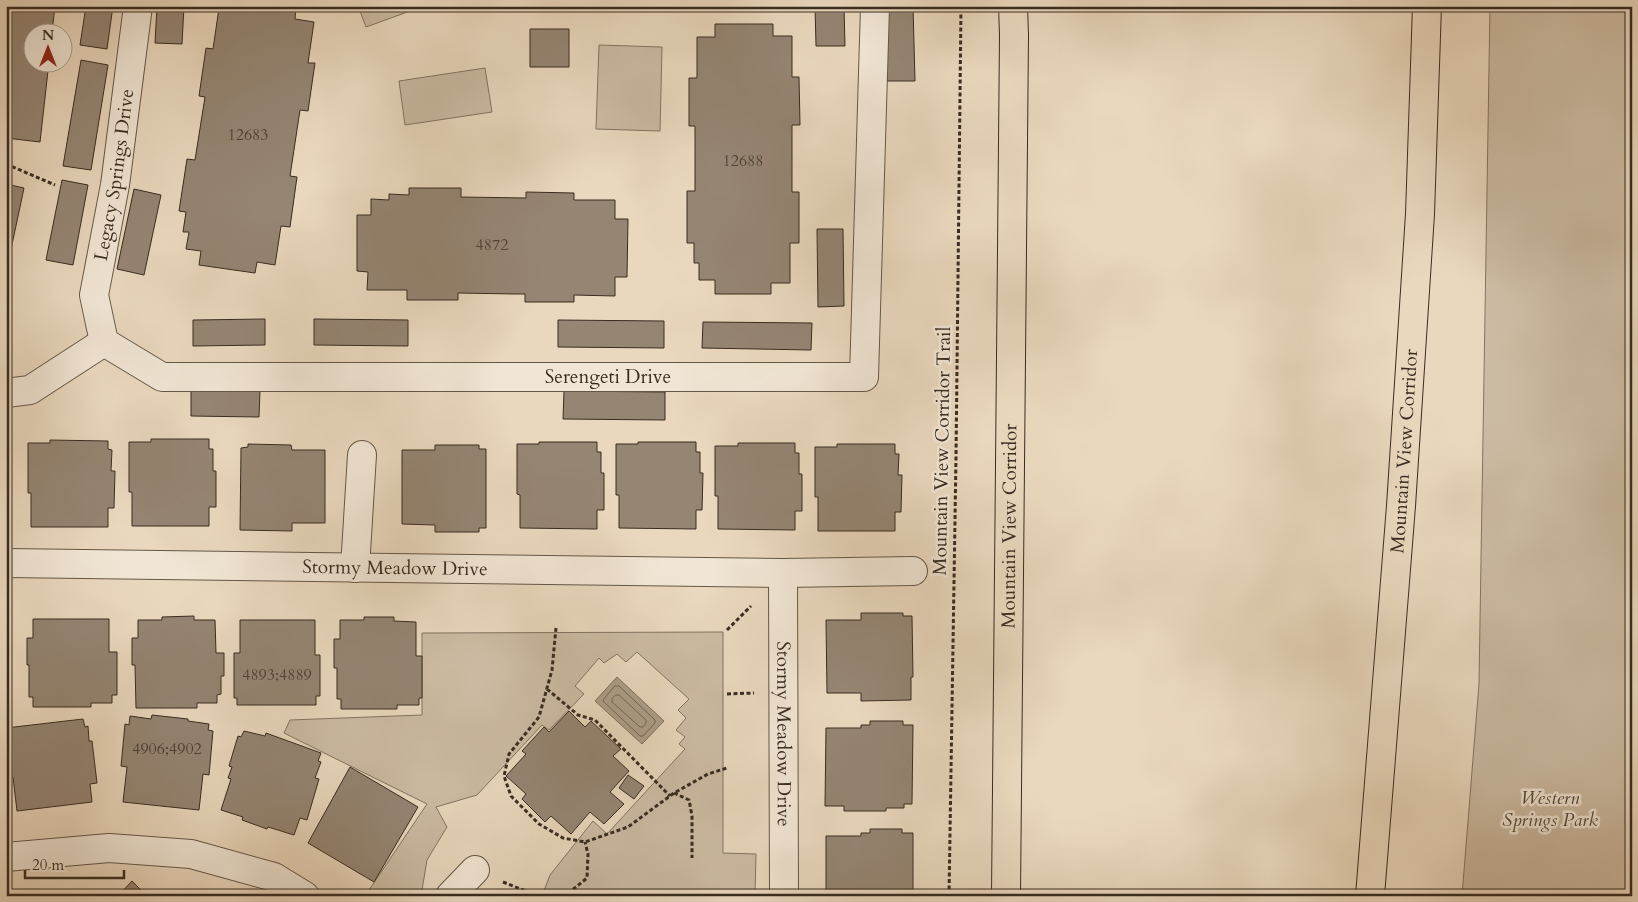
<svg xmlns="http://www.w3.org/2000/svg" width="1638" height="902" font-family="Cardo,serif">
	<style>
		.green { fill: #ccbba3; stroke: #827462 }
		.water { fill: #ad9e89; stroke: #7e705f }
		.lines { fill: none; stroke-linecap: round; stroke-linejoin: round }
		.shore { stroke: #726555; stroke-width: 1 }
		.building { fill: #958573; stroke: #382c21 }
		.minor-casing { stroke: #645748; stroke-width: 30 }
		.trunk-casing { stroke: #382c21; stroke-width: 30 }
		.path { stroke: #382c21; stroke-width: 3; stroke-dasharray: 4 2.5; stroke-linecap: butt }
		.minor { stroke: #f1e6d5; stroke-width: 28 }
		.trunk { stroke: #ead8be; stroke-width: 28 }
		.labels { text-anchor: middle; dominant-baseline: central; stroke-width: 5; stroke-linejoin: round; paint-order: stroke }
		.number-label { font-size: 16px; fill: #4f4236 }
		.street-label { font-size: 19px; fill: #382c21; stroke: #f1e6d5 }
		.park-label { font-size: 19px; font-style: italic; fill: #56493b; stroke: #f1e6d5 }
	</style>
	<rect width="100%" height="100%" fill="#ead8be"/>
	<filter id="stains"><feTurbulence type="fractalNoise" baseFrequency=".004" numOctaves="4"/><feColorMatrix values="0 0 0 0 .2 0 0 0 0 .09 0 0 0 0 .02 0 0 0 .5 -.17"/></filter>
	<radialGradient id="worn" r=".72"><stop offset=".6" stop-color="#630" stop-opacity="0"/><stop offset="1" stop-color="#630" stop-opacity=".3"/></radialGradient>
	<path class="green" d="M358 6H424L366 27Z
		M1490 6H1632V896H1462L1479 684Z
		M599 45 662 47 660 131 596 129Z
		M485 68 492 112 405 125 399 81Z
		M723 632V853L756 854 755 896H542L550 875 593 821 607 834 685 749 679 744 685 737 676 730 686 718 678 710 689 699 637 652 626 662 617 654 604 663 599 658 575 686 584 694 549 730 542 725 477 795 436 807 447 827 427 860 422 890 415 896H365L427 804 284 733 290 720 422 715V633Z"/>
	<path class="water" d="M617 677 664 721 642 744 595 701Z"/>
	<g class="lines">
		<path class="shore" d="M615 686H619L655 720V723L643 736H640L603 701 604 699Z
			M616 695H619L646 720V723L643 727H640L612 702V699Z"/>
	</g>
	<path class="building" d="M6 6H55L52 32H32V62H49L40 142 6 138Z
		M86 6H113L107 49 80 45Z
		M157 6H184L182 44 155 43Z
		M238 6 296 7 295 19 314 22 308 63H315L308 111 300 110 290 176 297 177 290 227 281 226 275 265 257 262 255 273 199 265 201 251 186 249 189 232H183L186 212 179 211 187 159 195 160 205 97 199 96 206 48 213 49 219 8 237 11Z
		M815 6H844L845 46H816Z
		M886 6H913L915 81H887Z
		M715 24H773V36H792V77H799L800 125H792V192H799V243H790V283H771V294H715V280H699V263H694V243H687V191H695V126H689V78H697V37H715Z
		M530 29H569V67H530Z
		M81 60 108 65 91 170 63 166Z
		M62 180 88 185 73 265 46 260Z
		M6 184 24 188 6 273Z
		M409 188H461V197L526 198V192L574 193V200H615V219H628L627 277H615V296L574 295V302H525V294H515L458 293V300H407V290H367L368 272 357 271V215H371V199L389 200V194L409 195Z
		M134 189 161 195 144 275 117 269Z
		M817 229H843L844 306 818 307Z
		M265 319V345L193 346V320Z
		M314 319 408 320V346L314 345Z
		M558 320 664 321V348L558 347Z
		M703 322 812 323 811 350 702 348Z
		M191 388 260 390 259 417 191 416Z
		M564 391 665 392V420L563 419Z
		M151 439H209V449H213V471H216V507H209V526H132V492H129V442H151Z
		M50 440 108 441V449L112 450 111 471H115L114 508H108V527H31V493H28V443H50Z
		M539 442H597V452H601V473H604V510H597V529L520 528V495L517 494V444H539Z
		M638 442H696V452H700V473H703L702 510H696V529L619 528V495H616V444H638Z
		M738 443H795V453H799V474H802V511H795V530L718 529V496H715V446H738Z
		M248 444 291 445 292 450H325V523H292V531L240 530 241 448 248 447Z
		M837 444H895V454H899L898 475H902L901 512H895V531H818V497H815V447H837Z
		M435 445H479V449H486V528H479V532H435V525L402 524V450H435Z
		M861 613H903V616H912L913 677H911V700L861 701V693H827L826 620H861Z
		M194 616V620H215L216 653H224V676H221V694L217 695V703H197V708H136L135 665H132V638H138V620H162V617Z
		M364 617H394V621L416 622V656H422V698H419V705H397V709H341V699H337V668H334V639H340V620H364Z
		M33 619H109V652H117V695H112V703H91V707H33V697H29V665H27V638H33Z
		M240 620H315V655H320V696H316V705H237V698H234V653H240Z
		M569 711 585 727 591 721 621 749 613 756 629 771 610 792 624 804 604 824 590 812 571 834 551 816 545 822 522 799 526 794 506 776 526 754 522 751 544 727 549 732Z
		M152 715 188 719V721L209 724 208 730 213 731 209 775 203 774 199 810 123 802 127 767 121 766 125 724 129 725 130 716 151 719Z
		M83 719 85 727 88 726 89 741H92L97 783 90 784 92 802 17 811 13 777H10L6 746V728Z
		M870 721H903V725H913L912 804H904V808H886V811H844V806H825L826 728H861V725H870Z
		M244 731 265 736 266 733 321 753 318 761 321 762 315 778 319 779 307 820 300 818 294 835 268 827 267 829 242 820 243 817 221 810 231 779 228 778 232 767 229 766 238 736 241 737Z
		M350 767 418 807 374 882 308 843Z
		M628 775 644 786 634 799 619 788Z
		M870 829H902V833H913V896H826V836H861V833H870Z
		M132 881 147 896H118Z"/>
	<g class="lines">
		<defs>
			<g id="minor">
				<path id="s1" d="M104 342 94 295 115 185 138 6"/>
				<path id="s2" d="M6 393 30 390 104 342 162 377H864L875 6"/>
				<path id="s3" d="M6 563 783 573 913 571"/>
				<path d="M355 568 362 455"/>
				<path id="s4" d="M783 573 784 896"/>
				<path d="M6 857 109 848 191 854 274 877 305 896"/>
				<path d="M450 896 475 870"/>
			</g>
			<g id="trunk">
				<path id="s5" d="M1006 896 1014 35 1013 6"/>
				<path id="s6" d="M1370 896 1401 506 1420 214 1427 6"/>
			</g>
		</defs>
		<use href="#minor" class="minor-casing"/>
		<use href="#trunk" class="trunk-casing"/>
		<path class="path" d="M6 164 55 185
			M556 628 552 670 539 717 509 754 504 776 511 796 539 824 563 838 585 842 628 827 674 793 708 774 727 768
			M727 630 751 606
			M547 689 578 715 595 720 670 796
			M727 694 754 693
			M674 793 689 800 692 816V858
			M503 882 538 896
			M562 896 566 895 587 878 588 854 585 842
			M949 896 956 457 961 6"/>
		<use href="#minor" class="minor"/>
		<use href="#trunk" class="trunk"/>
	</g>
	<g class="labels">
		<g class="number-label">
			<text x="248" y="135">12683</text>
			<text x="743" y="161">12688</text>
			<text x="492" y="245">4872</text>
			<text x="277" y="675">4893;4889</text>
			<text x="167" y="749">4906;4902</text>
		</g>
		<g class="street-label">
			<text stroke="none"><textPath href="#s1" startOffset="170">Legacy Springs Drive</textPath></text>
			<text stroke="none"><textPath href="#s2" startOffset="626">Serengeti Drive</textPath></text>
			<text transform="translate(942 451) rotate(-89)">Mountain View Corridor Trail</text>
			<text stroke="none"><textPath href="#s6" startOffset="446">Mountain View Corridor</textPath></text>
			<text stroke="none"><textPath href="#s5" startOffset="370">Mountain View Corridor</textPath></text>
			<text stroke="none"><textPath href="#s3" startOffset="389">Stormy Meadow Drive</textPath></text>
			<text stroke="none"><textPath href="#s4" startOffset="161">Stormy Meadow Drive</textPath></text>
		</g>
		<g class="park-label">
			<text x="1550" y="798">Western<tspan x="1550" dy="22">Springs Park</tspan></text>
		</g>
	</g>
	<rect width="1638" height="902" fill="none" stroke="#ead8be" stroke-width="25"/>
	<rect x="8" y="8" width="1623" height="887" fill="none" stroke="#382c21" stroke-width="2.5"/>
	<rect x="12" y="12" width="1613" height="877" fill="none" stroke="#382c21"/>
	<g transform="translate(48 48)"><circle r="24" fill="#f1e6d5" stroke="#a79c8d"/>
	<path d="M0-4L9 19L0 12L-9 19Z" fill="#8f2418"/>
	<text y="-8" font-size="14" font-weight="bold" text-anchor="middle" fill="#382c21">N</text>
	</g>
	<path d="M25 870v8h99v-8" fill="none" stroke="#382c21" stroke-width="2.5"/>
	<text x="32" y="870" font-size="15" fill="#382c21" stroke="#f1e6d5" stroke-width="4" paint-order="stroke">20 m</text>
	<rect width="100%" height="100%" filter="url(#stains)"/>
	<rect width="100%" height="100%" fill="url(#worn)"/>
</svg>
